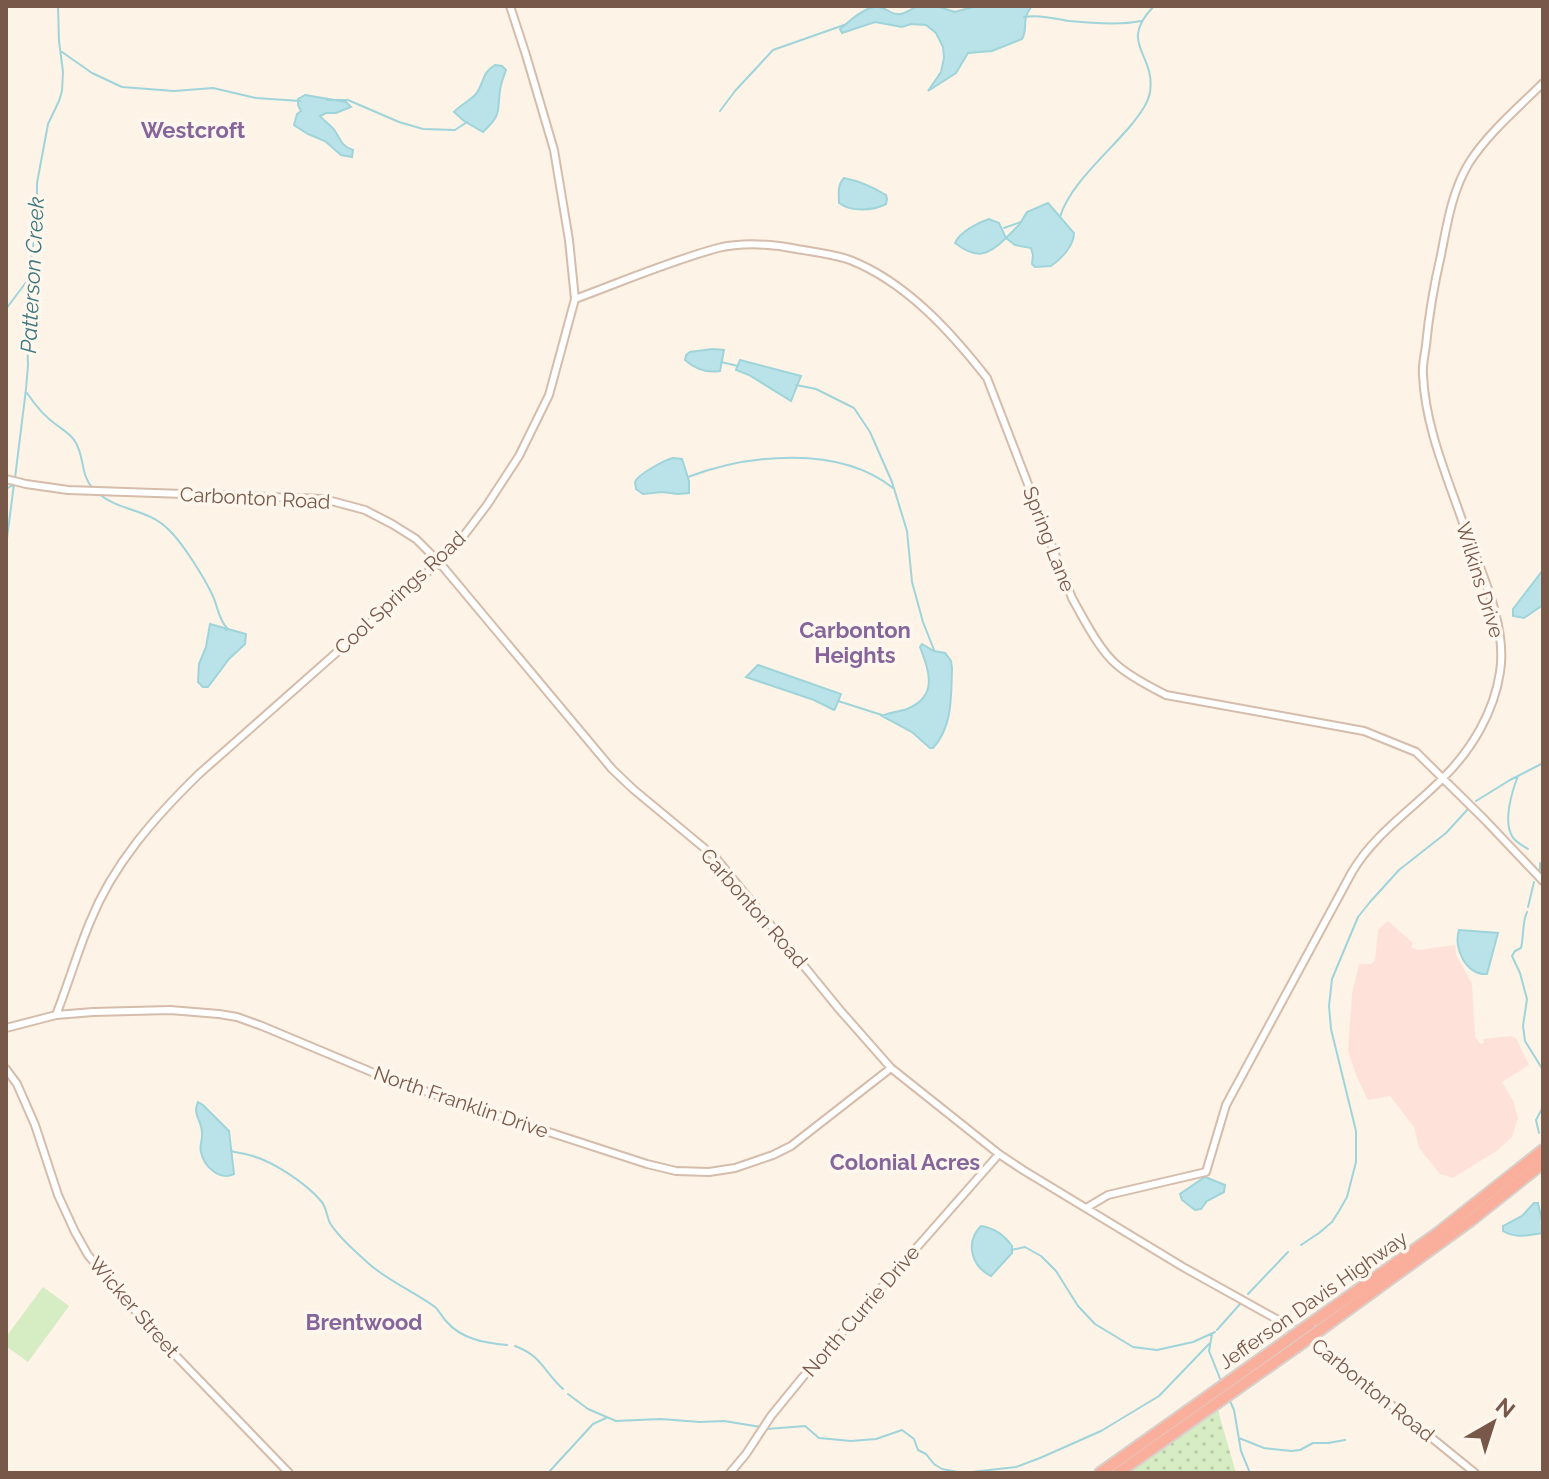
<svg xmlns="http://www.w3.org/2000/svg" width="1549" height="1479" font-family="Raleway,sans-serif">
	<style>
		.commercial { fill: #fee2d9 }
		.green { fill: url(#green-dots) }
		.pitch { fill: #d6ecc3 }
		.water { fill: #b9e3e8; stroke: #9fd4da; stroke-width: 2 }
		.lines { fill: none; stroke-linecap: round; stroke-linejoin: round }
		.stream { stroke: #9fd4da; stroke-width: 2 }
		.secondary-casing { stroke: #d5bcab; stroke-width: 10 }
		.highway-casing { stroke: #d9d0cc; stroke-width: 14 }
		.secondary { stroke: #fff; stroke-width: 6 }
		.highway { stroke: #f9af9b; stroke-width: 10 }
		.highway-bridge-casing { stroke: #d9d0cc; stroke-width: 14; stroke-linecap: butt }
		.highway-bridge { stroke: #f9af9b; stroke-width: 10 }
		.labels { text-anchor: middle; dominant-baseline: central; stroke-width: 7; stroke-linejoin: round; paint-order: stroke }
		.street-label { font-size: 20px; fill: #785849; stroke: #fff7ed }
		.neighbourhood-label { font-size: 22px; font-weight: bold; fill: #86659b; stroke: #fff7ed }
		.water-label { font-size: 22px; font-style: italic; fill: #3c767d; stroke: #fff7ed }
	</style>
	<defs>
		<pattern id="green-dots" width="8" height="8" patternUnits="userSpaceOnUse" patternTransform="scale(2)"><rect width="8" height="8" fill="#d6ecc3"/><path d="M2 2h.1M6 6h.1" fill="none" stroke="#bbcca9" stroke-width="1.8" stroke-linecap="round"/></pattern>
	</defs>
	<rect width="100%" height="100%" fill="#fdf3e6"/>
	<path class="commercial" d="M1388 921 1413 943 1411 947 1418 950 1455 945 1456 955 1472 984 1475 1036 1480 1044 1484 1043 1483 1039 1511 1036 1516 1038 1529 1065 1502 1082 1513 1100 1518 1118 1512 1137 1498 1150 1453 1178 1440 1174 1419 1148 1414 1127 1390 1096 1368 1100 1356 1075 1348 1051 1352 994 1359 964H1371L1375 960 1378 930Z"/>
	<path class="green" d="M1215 1400 1236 1473H1109Z"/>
	<path class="pitch" d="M43 1287 69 1306 28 1362 6 1346V1337Z"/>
	<path class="water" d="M918 6H936L955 12 976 6H1032C1020 21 1029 27 1022 39L992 51 968 53 956 73 928 91 941 72 944 58 943 47 936 33 926 25 911 24 902 27 875 22 842 33 840 29C850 21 861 10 874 7 885 5 891 16 900 14 905 14 913 8 918 6Z
		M495 65 502 66 506 70C504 76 501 83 500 90 497 113 502 114 483 132L464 121 454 112C460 105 470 101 476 94 485 82 481 73 495 65Z
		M305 95 346 102 351 107 336 113H326L320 116C324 121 331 125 335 131 341 140 341 146 353 150L352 157 341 155 325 141 308 134 294 125 297 114 301 111 298 105V99Z
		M844 178C859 181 873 187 886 195L887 199 886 204C873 211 851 212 839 203 839 194 837 185 844 178Z
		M1048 203 1074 233C1074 246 1061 259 1051 266L1035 267 1032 264 1033 255 1031 248 1015 245 1006 238C987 257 976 259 955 243 960 232 977 223 989 219L999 223 1006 238 1019 225 1027 212Z
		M712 349 724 350 720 371C707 373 695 369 685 360L686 355 690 352Z
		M740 360 801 376 791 401 749 375 736 370Z
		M673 458 682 459 689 481V493L678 494 662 492 643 494 636 489C636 487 635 484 635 482 638 474 665 460 673 458Z
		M1543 570V605L1524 618 1513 616V609Z
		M210 624 246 634 245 644 229 659 208 687H203L198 682 199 664 206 647Z
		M922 644 934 651 945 653 951 661 952 668C951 696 953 726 933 748H930L912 732 882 716C890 712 899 712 907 709 939 696 929 671 920 647Z
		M758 665 841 694 835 709 834 710 814 700 746 677Z
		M1459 930 1498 933 1487 974C1466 975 1453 948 1459 930Z
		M198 1102 203 1105 229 1131 234 1174C220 1181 204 1167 201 1152 199 1145 203 1140 202 1133 202 1120 192 1115 198 1102Z
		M1205 1177 1225 1185 1224 1192 1207 1201 1201 1209 1195 1210 1182 1200 1180 1194Z
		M1534 1203H1538L1543 1225V1233C1529 1235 1516 1239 1503 1231V1226L1522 1216Z
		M981 1226C994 1228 1005 1236 1012 1246V1253L991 1276C971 1266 965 1242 981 1226Z"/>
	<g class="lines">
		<path class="stream" d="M1024 17C1040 15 1053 18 1069 21 1089 23 1123 25 1141 21
			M62 52 92 73 122 87 174 91 213 88 256 98 300 101
			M327 100H348L399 122 423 129 455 130 467 122
			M720 111 735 91 773 50 844 25
			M1060 217C1069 185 1110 151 1132 124 1139 115 1148 104 1150 92 1156 53 1117 44 1154 6
			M1004 228 1021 222
			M6 309 27 281
			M721 362 738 366
			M796 385 816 389 854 408 870 432 892 482 907 531 912 582 923 622 934 650
			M27 393C35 405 46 418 58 426 65 431 72 435 76 443 85 459 80 475 94 490
			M688 477C749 454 839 445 893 488
			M15 478 26 389 28 365 26 293 34 240 37 211V183L48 124 59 101 62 91 63 72 59 41 58 6
			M6 489 13 485
			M99 494C121 512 148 508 170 531 184 545 203 576 212 594 218 606 218 619 227 628L226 630
			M6 546 14 484
			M838 701 882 715
			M1518 776C1512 791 1503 821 1512 836 1515 842 1522 845 1528 849
			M1476 801 1510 780 1543 763
			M1540 870V863
			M1528 907 1534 882
			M1527 912C1522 922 1524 936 1521 948L1515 951 1512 956 1520 973 1527 999 1523 1026 1525 1041 1543 1070
			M1539 1133 1536 1120 1543 1107
			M231 1151C237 1153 243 1153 249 1155 271 1160 306 1183 321 1201 327 1208 326 1215 330 1223 339 1238 355 1251 368 1263 388 1281 413 1291 435 1307 440 1311 441 1316 446 1321 461 1339 485 1343 507 1345
			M1301 1245 1319 1233 1332 1222 1339 1211 1347 1197 1356 1162V1131L1331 1029 1329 1006 1332 979 1358 917 1370 902 1399 870 1446 833 1468 809
			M1011 1250 1025 1247 1041 1256 1056 1271 1078 1306 1095 1324 1133 1347 1157 1350 1193 1342 1215 1332
			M1248 1294 1288 1252
			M1217 1330 1240 1304
			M1212 1334 1209 1351 1221 1381
			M515 1346C542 1356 543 1371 563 1389
			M568 1394 588 1409 616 1421 660 1419 700 1422 724 1421 761 1427
			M1230 1401 1234 1410 1241 1451 1250 1473
			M767 1429 805 1426 819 1438 851 1441 876 1439 902 1430 914 1439 918 1450 926 1454 934 1464 942 1469 963 1473 1016 1467 1040 1458 1101 1431 1159 1396 1209 1344
			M1239 1438 1264 1448 1291 1451 1300 1450 1313 1443H1328L1345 1440
			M548 1473 593 1424 606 1418"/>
		<defs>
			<path id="secondary" d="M575 299C621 282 670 261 718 248 744 242 771 244 797 249 814 252 833 254 850 260 906 282 951 332 987 378L1072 598C1083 618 1100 651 1117 665 1132 678 1149 686 1166 695L1364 731 1416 752 1484 819 1543 881
				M6 479 26 484 68 490 324 499 365 510 392 524 416 539 439 562 612 769 633 789 715 857 839 1009 891 1068 999 1154 1023 1170 1183 1267 1305 1335 1475 1473
				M56 1015C68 985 77 953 90 922 113 864 155 817 199 774L439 562 465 534 487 505 519 456 549 395 575 299 569 240 554 150 526 55 510 6
				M6 1028 56 1015 93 1012 170 1010 219 1014 237 1017 262 1026 374 1073 450 1100 647 1164 676 1171 709 1172 735 1168 773 1155 791 1146 891 1068
				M6 1069 17 1084 35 1125 58 1195 75 1232 88 1255 154 1333 289 1473
				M1086 1208 1108 1195 1206 1172 1226 1105 1352 872C1375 833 1413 809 1444 777 1472 749 1494 712 1500 672 1508 624 1478 565 1462 520 1446 474 1425 425 1423 375 1422 365 1425 354 1426 345 1429 314 1434 285 1441 255 1447 224 1452 191 1469 163 1488 133 1518 108 1543 83
				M730 1473 746 1454 771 1416 802 1378 999 1154"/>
			<path id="highway" d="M1310 1324 1438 1233 1543 1150
				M1320 1330 1470 1221 1543 1163
				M1100 1473 1286 1341
				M1118 1473 1295 1348"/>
		</defs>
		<use href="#secondary" class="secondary-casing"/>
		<use href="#highway" class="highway-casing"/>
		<use href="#secondary" class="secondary"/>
		<use href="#highway" class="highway"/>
		<defs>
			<path id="highway-bridge" d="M1286 1341 1310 1324
				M1295 1348 1320 1330"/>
		</defs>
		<use href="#highway-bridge" class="highway-bridge-casing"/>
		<use href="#highway-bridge" class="highway-bridge"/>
	</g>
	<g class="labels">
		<g class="street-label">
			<text transform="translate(255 498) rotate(3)">Carbonton Road</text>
			<text transform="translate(1049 539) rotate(69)">Spring Lane</text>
			<text transform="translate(1480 580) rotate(73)">Wilkins Drive</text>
			<text transform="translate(400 593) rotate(-43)">Cool Springs Road</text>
			<text transform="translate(754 908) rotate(49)">Carbonton Road</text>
			<text transform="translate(461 1102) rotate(19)">North Franklin Drive</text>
			<text transform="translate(1313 1300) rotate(-35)">Jefferson Davis Highway</text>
			<text transform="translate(134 1307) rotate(49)">Wicker Street</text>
			<text transform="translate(861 1311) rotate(-49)">North Currie Drive</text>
			<text transform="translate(1373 1390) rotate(39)">Carbonton Road</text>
		</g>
		<g class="neighbourhood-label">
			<text x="193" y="130">Westcroft</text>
			<text x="855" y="630">Carbonton<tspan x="855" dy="25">Heights</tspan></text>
			<text x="905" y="1162">Colonial Acres</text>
			<text x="364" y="1322">Brentwood</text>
		</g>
		<g class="water-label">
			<text transform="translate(32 275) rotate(-87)">Patterson Creek</text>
		</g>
	</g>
	<rect width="1549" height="1479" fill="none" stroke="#785849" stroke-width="16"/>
	<g transform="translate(1493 1423) rotate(39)" stroke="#fff7ed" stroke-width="6" paint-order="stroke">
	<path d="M0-6L14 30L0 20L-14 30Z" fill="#785849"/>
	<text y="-12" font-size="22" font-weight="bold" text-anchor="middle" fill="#785849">N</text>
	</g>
</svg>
